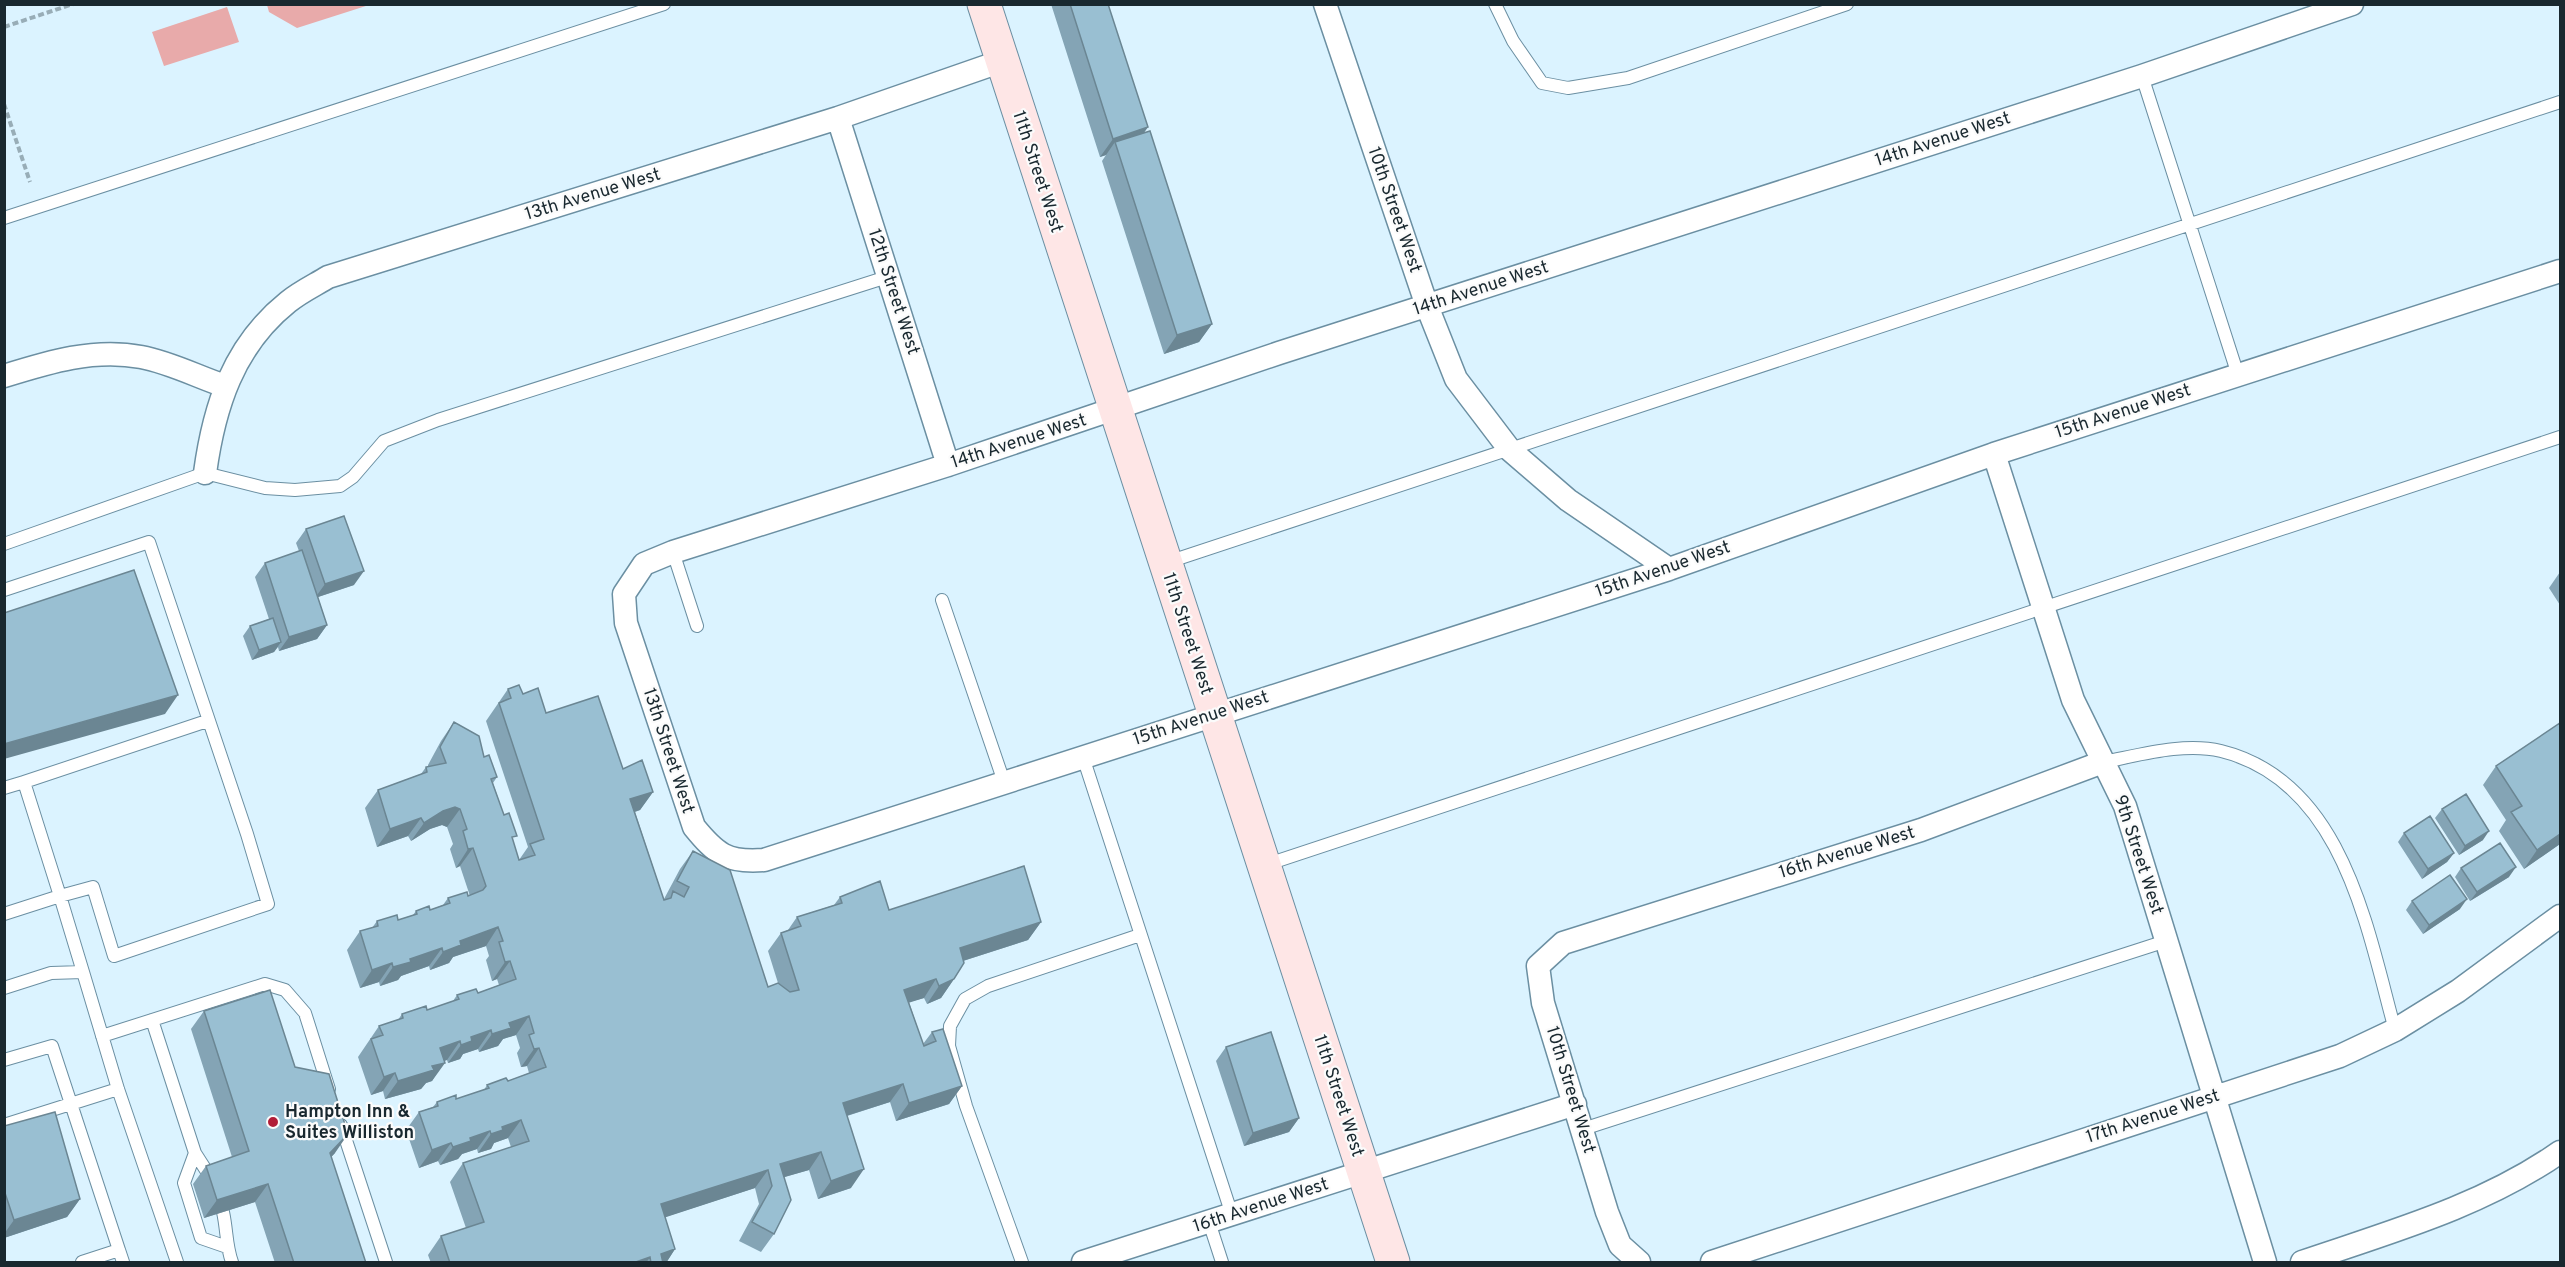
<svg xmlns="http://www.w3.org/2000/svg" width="2565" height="1267" font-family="Overpass,sans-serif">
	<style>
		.pitch { fill: #e8aaaa }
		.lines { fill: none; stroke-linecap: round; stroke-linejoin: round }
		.service-casing { stroke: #6b8fa2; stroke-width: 14 }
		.minor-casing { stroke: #6b8fa2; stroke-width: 25 }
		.secondary-casing { stroke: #6b8fa2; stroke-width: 35 }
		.path { stroke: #98adb7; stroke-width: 4; stroke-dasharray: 6 3; stroke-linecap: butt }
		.service { stroke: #fff; stroke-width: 12 }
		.minor { stroke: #fff; stroke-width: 22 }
		.secondary { stroke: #fee6e6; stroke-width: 33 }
		.wall { fill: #84a4b5 }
		.shaded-wall { fill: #6b8693 }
		.building { fill: #99bfd2; stroke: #6b8693; stroke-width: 1.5 }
		.poi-dot { fill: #b11d38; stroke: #fbfbfb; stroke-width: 2 }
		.labels { text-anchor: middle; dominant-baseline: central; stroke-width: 4.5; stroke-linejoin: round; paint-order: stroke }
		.street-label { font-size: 18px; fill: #19282f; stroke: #fbfbfb }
		.poi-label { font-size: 18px; font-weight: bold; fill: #19282f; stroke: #fbfbfb; text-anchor: start }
	</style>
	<rect width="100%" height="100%" fill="#dbf3ff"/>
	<path class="pitch" d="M267 5V4L369 5 297 28 269 12Z
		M227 7 239 42 164 66 152 32Z"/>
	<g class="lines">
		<defs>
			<path id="service" d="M1495 4 1513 41 1542 83 1568 88 1628 78 1847 4
				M2142 76 2238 375
				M4 218 664 4
				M4 544 205 473 265 488 295 490 340 486 353 477 384 441 438 420 887 277
				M673 552 697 626
				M1168 562 2560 102
				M4 590 149 542 247 834 268 904 114 956 93 887 60 896 24 782 207 721
				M942 600 1004 782
				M1083 757 1232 1215
				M2103 762C2140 755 2184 742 2221 751 2343 781 2367 928 2395 1030
				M4 788 24 782
				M1265 865 2560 437
				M4 914 60 896 83 972
				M4 988 51 973 83 972 118 1089 177 1262
				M152 1020 195 1153 211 1178
				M102 1036 265 984 285 990 305 1013 329 1089
				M4 1060 52 1046 119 1250
				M4 1125 118 1089
				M341 1125 386 1262
				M1583 1129 2166 941
				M195 1153 184 1183 201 1238 227 1247
				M223 1212C227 1230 226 1246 232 1262
				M1209 1222 1222 1262
				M82 1262 119 1250 123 1262
				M1022 1262 966 1106 949 1046 950 1026 965 999 988 986 1140 935"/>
			<path id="minor" d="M1325 4 1427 306 1456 379 1510 450 1568 500 1669 569
				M2352 4 2142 76 1279 353 948 465 673 552 644 564 624 594 626 623 694 827C716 854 727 863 764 860L1669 569 1994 454 2560 271
				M838 118 948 465
				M4 376C49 362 94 348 141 357 169 362 198 377 225 386
				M1994 454 2073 700 2125 806 2265 1262
				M205 473C214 407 233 346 288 302 300 292 315 285 328 277L838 118 1002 61
				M1083 1262 1575 1104
				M1639 1262 1620 1245 1607 1212 1543 1003 1538 966 1563 943 1921 830 2103 762
				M1712 1262 2340 1056 2395 1030 2458 991 2560 916
				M2302 1262C2390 1232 2483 1206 2560 1152"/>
			<path id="secondary" d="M984 4 1393 1262"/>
		</defs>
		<use href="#service" class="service-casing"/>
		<use href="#minor" class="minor-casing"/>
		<use href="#secondary" class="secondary-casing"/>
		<path class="path" d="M4 27 73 4
			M4 104 30 182"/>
		<use href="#service" class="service"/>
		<use href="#minor" class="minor"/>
		<use href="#secondary" class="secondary"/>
	</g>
	<path class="wall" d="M1051 4H1108L1144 133 1212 324 1199 342 1164 354 1102 161 1106 155 1100 157Z
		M306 529 354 585 318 597 327 625 317 639 279 651 278 647 274 652 252 660 243 636 250 626 269 619 255 577 265 563 299 551 296 543Z
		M2560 572V605L2549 588Z
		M508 689 523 694 546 713 653 792 640 810 635 812 664 900H665L664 899 680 869 693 851 768 987 778 983 768 951 781 933 788 930 797 917 834 905 840 897 889 910 1041 922 1028 940 963 961 954 979 941 998 927 1004 924 998 909 1002 923 1044 932 1032 962 1086 949 1104 896 1121 890 1102 847 1116 851 1188 818 1199 809 1170 784 1177 774 1234 761 1252 739 1241 759 1204 755 1188 665 1217 675 1249 666 1263H431L428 1255 441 1236 466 1228 450 1182 463 1163 511 1147 508 1138 494 1143 491 1149 478 1153 477 1149 462 1154 458 1159 440 1165 438 1161 419 1168 406 1130 419 1112 433 1107 437 1102 456 1099 484 1090 487 1085 508 1081 529 1073 527 1066 521 1067 517 1053 520 1048 516 1035 503 1039 498 1046 479 1052 478 1049 463 1054 460 1059 448 1063 447 1060 444 1061 432 1081 426 1083 421 1089 385 1099 383 1091 371 1095 358 1057 379 1026 398 1020 402 1014 427 1010 453 1001 457 995 478 993 499 985 497 979 492 981 486 960 489 956 486 946 453 957 449 963 430 970 429 966 401 976 398 980 380 986 379 982 360 988 347 950 360 931 372 928 377 921 398 920 413 915 416 911 430 910 443 905 448 898 470 896 460 866 456 868 450 849 453 844 447 827 442 825 430 829 411 841 408 836 377 847 365 808 378 790 421 774 426 767H428V765L441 741 454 722 484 757 497 777 493 783 519 860 528 847 486 721Z
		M2560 723V844L2524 869 2499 831 2506 820 2483 785 2496 766Z
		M2442 809 2483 840 2459 855 2435 818Z
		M2404 833 2454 853 2447 862 2422 879 2398 842Z
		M2461 868 2509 877 2470 901 2455 877Z
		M2412 901 2460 909 2423 934 2406 910Z
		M204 1011 295 1067 335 1153 331 1157 366 1263H275L255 1202 204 1218 193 1184 206 1166 232 1157 191 1029Z
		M1226 1047 1299 1118 1289 1132 1244 1146 1216 1061Z
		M4 1126 80 1199 67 1217 4 1238Z"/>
	<path class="shaded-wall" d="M1148 127 1135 146 1115 142 1106 155 1100 157 1113 139Z
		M1212 324 1199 342 1164 354 1177 335Z
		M364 571 354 585 315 598 325 584Z
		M327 625 317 639 279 651 289 637Z
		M281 642 274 652 252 660 259 650Z
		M178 695 165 714 4 759V744Z
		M653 792 640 810 618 817 630 799Z
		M455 807 460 809 447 827 442 825 430 829 411 841 424 823 443 811Z
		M421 818 408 836 377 847 390 829Z
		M2489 831 2483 840 2459 855 2465 846Z
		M2560 834V844L2524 869 2537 850Z
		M473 848 460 866 456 868 468 849Z
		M2454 853 2447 862 2422 879 2428 869Z
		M2516 867 2509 877 2470 901 2477 892Z
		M2467 899 2460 909 2423 934 2429 925Z
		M1041 922 1028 940 947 966 960 948Z
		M498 927 486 946 453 957 449 963 430 970 443 952 460 941Z
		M442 948 429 966 401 976 398 980 380 986 393 967 410 959Z
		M510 961 497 979 492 981 505 962Z
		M392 963 379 982 360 988 372 970Z
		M936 979 924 998 892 1008 904 990Z
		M954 979 941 998 927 1004 939 986Z
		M529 1016 516 1035 503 1039 498 1046 479 1052 492 1034 509 1023Z
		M491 1030 478 1049 463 1054 460 1059 448 1063 461 1045 471 1037Z
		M460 1041 447 1060 427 1066 440 1048Z
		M539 1048 527 1066 521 1067 534 1049Z
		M445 1063 432 1081 426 1083 421 1089 385 1099 398 1081 432 1066Z
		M395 1073 383 1091 371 1095 384 1077Z
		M903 1084 890 1102 830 1121 843 1103Z
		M962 1086 949 1104 896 1121 909 1103Z
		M1299 1118 1289 1132 1244 1146 1253 1133Z
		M521 1120 508 1138 494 1143 491 1149 478 1153 491 1134 502 1127Z
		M490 1131 477 1149 462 1154 458 1159 440 1165 453 1147 470 1138Z
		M348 1134 335 1153 317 1172 330 1153Z
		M451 1143 438 1161 419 1168 432 1150Z
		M821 1152 809 1170 771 1181 780 1164Z
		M864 1169 851 1188 818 1199 831 1181Z
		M768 1170 755 1188 648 1223 661 1204Z
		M268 1184 255 1202 204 1218 217 1200Z
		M80 1199 67 1217 4 1238V1234L14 1220Z
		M675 1249 666 1263H655L661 1254Z
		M650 1257 646 1263H633Z"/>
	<path class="building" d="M1070 4H1108L1148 127 1113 139Z
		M1150 131 1212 324 1177 335 1115 142Z
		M344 516 364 571 325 584 306 529Z
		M302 550 327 625 289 637 265 563Z
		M134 570 178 695 4 744V613Z
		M273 618 281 642 259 650 250 626Z
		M519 685 523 694 538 688 546 713 598 696 623 769 642 760 653 792 630 799 664 900 671 898 673 891 684 897 689 887 677 881 693 851 730 870 768 987 778 983 790 992 799 990 781 933 801 926 797 917 842 903 840 897 880 881 889 910 1024 866 1041 922 960 948 964 963 954 979 939 986 936 979 904 990 924 1046 936 1041 932 1032 943 1029 962 1086 909 1103 903 1084 843 1103 864 1169 831 1181 821 1152 780 1164 791 1200 774 1234 752 1222 772 1186 768 1170 661 1204 675 1249 661 1254 663 1263H651L650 1257 633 1263H450L441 1236 484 1222 463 1163 529 1141 521 1120 502 1127 503 1130 491 1134 490 1131 470 1138 471 1141 453 1147 451 1143 432 1150 419 1112 438 1106 437 1102 456 1095V1099L489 1088 487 1085 506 1078 508 1081 546 1067 539 1048 534 1049 529 1035 534 1033 529 1016 509 1023 511 1028 492 1034 491 1030 471 1037 472 1041 461 1045 460 1041 440 1048 445 1063 432 1066 434 1070 398 1081 395 1073 384 1077 371 1039 383 1035 379 1026 403 1018 402 1014 426 1006 427 1010 459 999 457 995 476 989 478 993 516 979 510 961 505 962 499 942 503 941 498 927 460 941 461 945 443 952 442 948 410 959 411 962 393 967 392 963 372 970 360 931 378 926 377 921 397 915 398 920 417 914 416 911 429 906 430 910 450 903 448 898 467 892 468 896 483 890 486 886 473 848 468 849 463 831 467 829 460 809 455 807 443 811 424 823 421 818 390 829 378 790 427 772 426 767 446 763 440 747 454 722 479 736 484 757 489 755 497 777 491 779 504 815 509 813 517 836 512 837 519 860 535 855 530 844 544 839 499 703 511 698 508 689Z
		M2560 723V834L2537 850 2511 812 2522 806 2496 766Z
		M2466 794 2489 831 2465 846 2442 809Z
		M2430 816 2454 853 2428 869 2404 833Z
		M2500 843 2516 867 2477 892 2461 868Z
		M2450 875 2467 899 2429 925 2412 901Z
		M270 990 295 1067 329 1074 348 1134 330 1153 366 1263H294L268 1184 217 1200 206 1166 249 1151 204 1011Z
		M1271 1032 1299 1118 1253 1133 1226 1047Z
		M55 1112 80 1199 14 1220 4 1190V1126Z"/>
	<circle class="poi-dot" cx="273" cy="1122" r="6"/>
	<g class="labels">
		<g class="street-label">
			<text transform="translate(1943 140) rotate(-18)">14th Avenue West</text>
			<text transform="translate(1037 172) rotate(72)">11th Street West</text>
			<text transform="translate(593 195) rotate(-17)">13th Avenue West</text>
			<text transform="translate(1394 210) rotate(71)">10th Street West</text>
			<text transform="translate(1481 289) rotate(-18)">14th Avenue West</text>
			<text transform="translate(893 292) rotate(72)">12th Street West</text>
			<text transform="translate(2123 412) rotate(-18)">15th Avenue West</text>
			<text transform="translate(1019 442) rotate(-18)">14th Avenue West</text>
			<text transform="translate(1663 570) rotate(-19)">15th Avenue West</text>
			<text transform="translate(1187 634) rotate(72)">11th Street West</text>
			<text transform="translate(1201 719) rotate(-18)">15th Avenue West</text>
			<text transform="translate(668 751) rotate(72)">13th Street West</text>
			<text transform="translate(1847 853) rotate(-17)">16th Avenue West</text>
			<text transform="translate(2138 855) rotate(72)">9th Street West</text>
			<text transform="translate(1570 1090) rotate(73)">10th Street West</text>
			<text transform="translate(1338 1096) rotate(72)">11th Street West</text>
			<text transform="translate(2153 1117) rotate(-18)">17th Avenue West</text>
			<text transform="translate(1261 1206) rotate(-18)">16th Avenue West</text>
		</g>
		<g class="poi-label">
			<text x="285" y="1112">Hampton Inn &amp;<tspan x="285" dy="21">Suites Williston</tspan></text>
		</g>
	</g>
	<rect width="2565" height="1267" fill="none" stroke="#19282f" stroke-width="12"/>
</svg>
